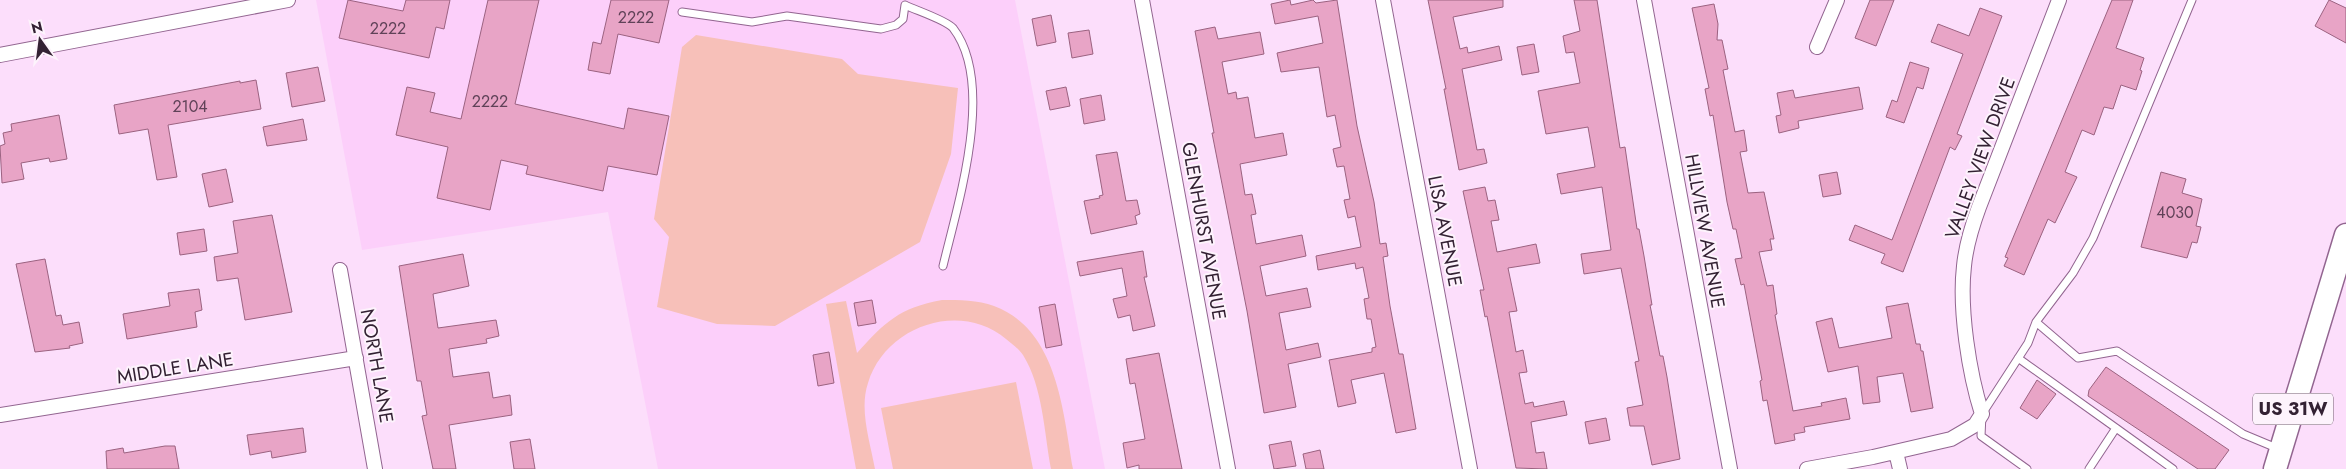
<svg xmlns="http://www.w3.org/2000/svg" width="2346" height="469" font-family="Jost,sans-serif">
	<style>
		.built { fill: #fccffa }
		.green { fill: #f7c0b9 }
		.building { fill: #e8a4c6; stroke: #9b6280 }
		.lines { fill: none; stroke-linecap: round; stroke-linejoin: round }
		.lane-casing { stroke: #926590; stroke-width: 9 }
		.street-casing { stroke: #926590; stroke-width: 16 }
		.primary-casing { stroke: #926590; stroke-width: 25 }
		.lane { stroke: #fff; stroke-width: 7 }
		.street { stroke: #fff; stroke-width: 14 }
		.primary { stroke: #fff; stroke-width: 22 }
		.labels { text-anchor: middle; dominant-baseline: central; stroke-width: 4; stroke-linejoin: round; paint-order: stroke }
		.number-label { font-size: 16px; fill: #604258 }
		.shield { fill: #fdf3fc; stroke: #70606f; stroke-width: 1 }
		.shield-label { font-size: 18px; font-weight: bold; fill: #332133 }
		.street-label { font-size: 19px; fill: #332133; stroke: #fdf3fc }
	</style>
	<rect width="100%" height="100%" fill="#fcdefb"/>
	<path class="built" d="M316 0H1015L1105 469H658L608 212 362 250Z"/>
	<path class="green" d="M696 35 842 59 858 74 958 88 951 154 920 242 775 326 717 324 657 307 669 237 654 219 682 47Z
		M942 300C959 300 978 300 994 306 1058 330 1063 412 1073 469H1051C1044 432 1043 387 1023 355 1019 349 1012 344 1006 339 960 300 885 326 868 383 859 410 870 441 875 469H856L826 304 846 301 857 353C885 322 899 308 942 300Z
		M1016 382 1033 469H893L881 408Z"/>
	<path class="building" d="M348 0 403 11 406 0H450L444 29 436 27 429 58 339 38Z
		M488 0H539L515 104 624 129 628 108 669 116 657 175 608 166 603 191 526 174 528 166 501 160 490 210 437 198 448 147 396 135 407 87 435 93 430 112 461 119Z
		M611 0H669L659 43 618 34 610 74 588 70 593 42 601 44Z
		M1290 0 1291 5 1313 0 1316 3 1337 0 1357 126 1374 202 1380 244 1386 243 1388 256 1383 257 1390 306 1399 354H1403L1416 429 1396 433 1384 373 1351 380 1356 403 1338 407 1329 360 1372 352V348L1376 347 1371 319H1367L1364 299 1369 298 1363 267 1356 269 1355 263 1318 270 1316 256 1361 247 1355 216 1348 218 1344 200 1350 199 1344 166 1337 167 1333 149 1341 147 1335 115 1327 117 1319 67 1281 72 1277 53 1323 43 1318 16 1275 24 1271 4Z
		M1428 0H1503V7L1453 17 1460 49 1467 47 1468 53 1499 46 1502 60 1462 69 1477 150 1484 149 1487 163 1459 170 1444 89H1446Z
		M1574 0H1597L1620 148 1625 147 1637 229H1639L1644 256 1652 305H1650L1660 356H1663L1667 377 1680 459 1652 465 1644 426H1630L1627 408 1643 405 1635 362 1639 361 1621 268 1584 274 1581 254 1611 250 1602 187 1561 194 1557 174 1595 167 1588 127 1546 134 1538 91 1580 83 1574 52 1566 53 1563 36 1580 31Z
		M1870 0H1894L1876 46 1855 38Z
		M2112 0H2133L2116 48 2144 58 2140 70 2142 71 2136 90 2121 85 2113 109 2104 107 2094 135 2082 130 2065 172 2077 177 2055 223 2048 219 2024 275 2004 266 2008 258 2005 257Z
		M2329 0 2346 8V43L2315 26Z
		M1714 4 1718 24 1717 40H1722L1728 69 1723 70 1735 132 1744 130 1747 151 1740 152 1748 193 1764 192 1774 239H1770L1772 250 1759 252 1767 286 1773 285 1777 314 1775 315 1793 411 1822 406 1821 403 1846 398 1850 419 1804 427 1805 432 1794 434 1795 440 1775 444 1767 400 1763 401 1760 381 1762 380 1744 284 1741 285 1735 259 1742 258 1736 229H1733L1727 202 1713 115 1710 116 1705 89 1709 88 1692 8Z
		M1980 8 2002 16 1957 134 1962 136 1955 150 1950 147 1903 272 1881 263 1885 254 1849 240 1855 225 1892 240 1963 54 1931 42 1938 24 1969 36Z
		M1051 15 1056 42 1037 46 1032 19Z
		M1215 27 1218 39 1260 32 1264 54 1222 62 1228 94 1236 92 1237 99 1248 97 1255 138 1283 133 1287 155 1240 164 1245 195 1252 194 1256 214 1251 215 1256 244 1302 235 1306 256 1260 266 1266 296 1307 288 1311 307 1279 313 1286 350 1318 343 1321 357 1288 364 1296 407 1264 413 1247 311 1212 133H1214L1195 31Z
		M1089 30 1093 54 1072 58 1068 33Z
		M1534 44 1539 72 1522 75 1517 47Z
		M1910 62 1929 68 1923 89 1917 87 1904 123 1886 117 1892 100 1897 102Z
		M318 67 325 101 292 107 286 73Z
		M256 80 261 109 168 125 177 177 157 180 148 129 119 134 114 105 240 81V83Z
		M1066 87 1070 106 1050 110 1046 91Z
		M1859 87 1863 109 1798 121 1799 128 1779 133 1776 116 1781 115 1777 93 1793 90 1795 98Z
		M1101 95 1105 120 1084 124 1080 99Z
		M59 115 67 159 50 162 49 158 21 163 24 179 2 183 0 146 5 144 3 133 12 131 11 124Z
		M303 119 307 140 267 146 263 127Z
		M1117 152 1126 201 1137 200 1140 214 1135 216 1137 224 1091 234 1084 201 1100 198 1099 196 1103 195 1096 155Z
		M226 169 233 202 209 207 202 174Z
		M1837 172 1841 194 1823 197 1819 175Z
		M2161 172 2186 179 2182 193 2202 199 2196 226 2201 227 2197 243 2192 242 2187 258 2141 247Z
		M1485 187 1488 201 1495 200 1499 220 1491 221 1497 252 1536 244 1540 263 1508 268 1517 311 1509 312 1516 352 1523 350 1527 372 1519 373 1525 404 1533 402 1534 407 1564 401 1567 415 1531 422 1536 453 1544 452 1547 469 1516 468 1487 316 1485 317 1480 290H1484L1463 191Z
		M272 215 292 312 245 320 238 278 217 281 214 257 238 253 233 221Z
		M204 229 207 251 180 255 177 233Z
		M1143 251 1147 277H1144L1155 326 1133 331 1130 315 1118 318 1113 299 1127 296 1122 268 1080 276 1077 262Z
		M463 254 469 286 433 294 438 328 496 320 499 336 486 339 487 343 449 349 453 377 489 372 493 398 510 395 512 415 449 425 456 469H433L422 416 427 415 421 381H417L399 266Z
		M45 259 56 316 61 315 63 325 79 322 83 343 69 346 70 348 35 352 16 264Z
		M199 289 202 310 195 312 197 327 127 339 123 314 170 306 168 293Z
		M872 300 876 323 858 326 854 303Z
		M1908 303 1916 344H1920L1921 351H1923L1933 408 1911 412 1903 373 1877 377 1880 402 1863 404 1858 366 1828 372 1816 322 1832 318 1839 348 1892 338 1886 307Z
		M1055 304 1062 345 1046 348 1039 307Z
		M829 352 834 383 818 386 813 355Z
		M1159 353 1182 469H1139V465L1127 468 1123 443 1145 439 1135 383 1130 384 1126 359Z
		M2106 367 2229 450 2215 469H2198L2088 396 2089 390Z
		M2037 380 2056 394 2037 419 2020 408Z
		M1606 418 1610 440 1589 444 1585 422Z
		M303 428 306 452 272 458 271 451 250 455 247 435Z
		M530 439 535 469H514L510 442Z
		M1291 441 1296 466 1274 469 1269 445Z
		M165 446H175L179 469H107L106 451 123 448 124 453Z
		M1320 450 1324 469H1306L1303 454Z"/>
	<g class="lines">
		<defs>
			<path id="lane" d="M682 12 752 22 787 16 881 29 896 25 903 19 905 5C915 10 946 20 953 28 996 84 958 203 943 266
				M2036 322 2078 358 2117 351 2243 434 2279 449
				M2018 358 2116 428 2089 469
				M2116 428 2173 469
				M2027 469 1981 436 1982 414 2028 343 2036 322 2073 273 2093 238 2192 0"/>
			<path id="street" d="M1142 0 1228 469
				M1383 0 1470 469
				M1644 0 1730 469
				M1817 47 1837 0
				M0 55 288 0
				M340 270 375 469
				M0 415 356 358
				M1896 452 1900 469
				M1807 469 1873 457 1951 439 1975 425 1982 414C1969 373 1959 309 1964 266 1966 245 1972 226 1979 207L2059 0"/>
			<path id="primary" d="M2275 469 2346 235"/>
		</defs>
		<use href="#lane" class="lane-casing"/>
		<use href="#street" class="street-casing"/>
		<use href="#primary" class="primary-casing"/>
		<use href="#lane" class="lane"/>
		<use href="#street" class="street"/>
		<use href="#primary" class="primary"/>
	</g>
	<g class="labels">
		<g class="number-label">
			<text x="636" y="17">2222</text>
			<text x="388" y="28">2222</text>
			<text x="490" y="101">2222</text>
			<text x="190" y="106">2104</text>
			<text x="2175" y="212">4030</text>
		</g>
		<rect class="shield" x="2253" y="393.5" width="80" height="31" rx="4"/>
		<g class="shield-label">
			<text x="2293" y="409">US 31W</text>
		</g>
		<g class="street-label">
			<text transform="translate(1980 158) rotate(-70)">VALLEY VIEW DRIVE</text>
			<text transform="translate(1204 231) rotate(80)">GLENHURST AVENUE</text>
			<text transform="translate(1445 231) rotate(79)">LISA AVENUE</text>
			<text transform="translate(1705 231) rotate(80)">HILLVIEW AVENUE</text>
			<text transform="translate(377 366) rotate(80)">NORTH LANE</text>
			<text transform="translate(175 368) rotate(-9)">MIDDLE LANE</text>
		</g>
	</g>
	<g transform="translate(40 40) rotate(346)" stroke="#fdf3fc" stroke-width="4" paint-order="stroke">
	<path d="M0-4L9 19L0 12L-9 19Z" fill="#332133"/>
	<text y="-8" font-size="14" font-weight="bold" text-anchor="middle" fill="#332133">N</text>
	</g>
</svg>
